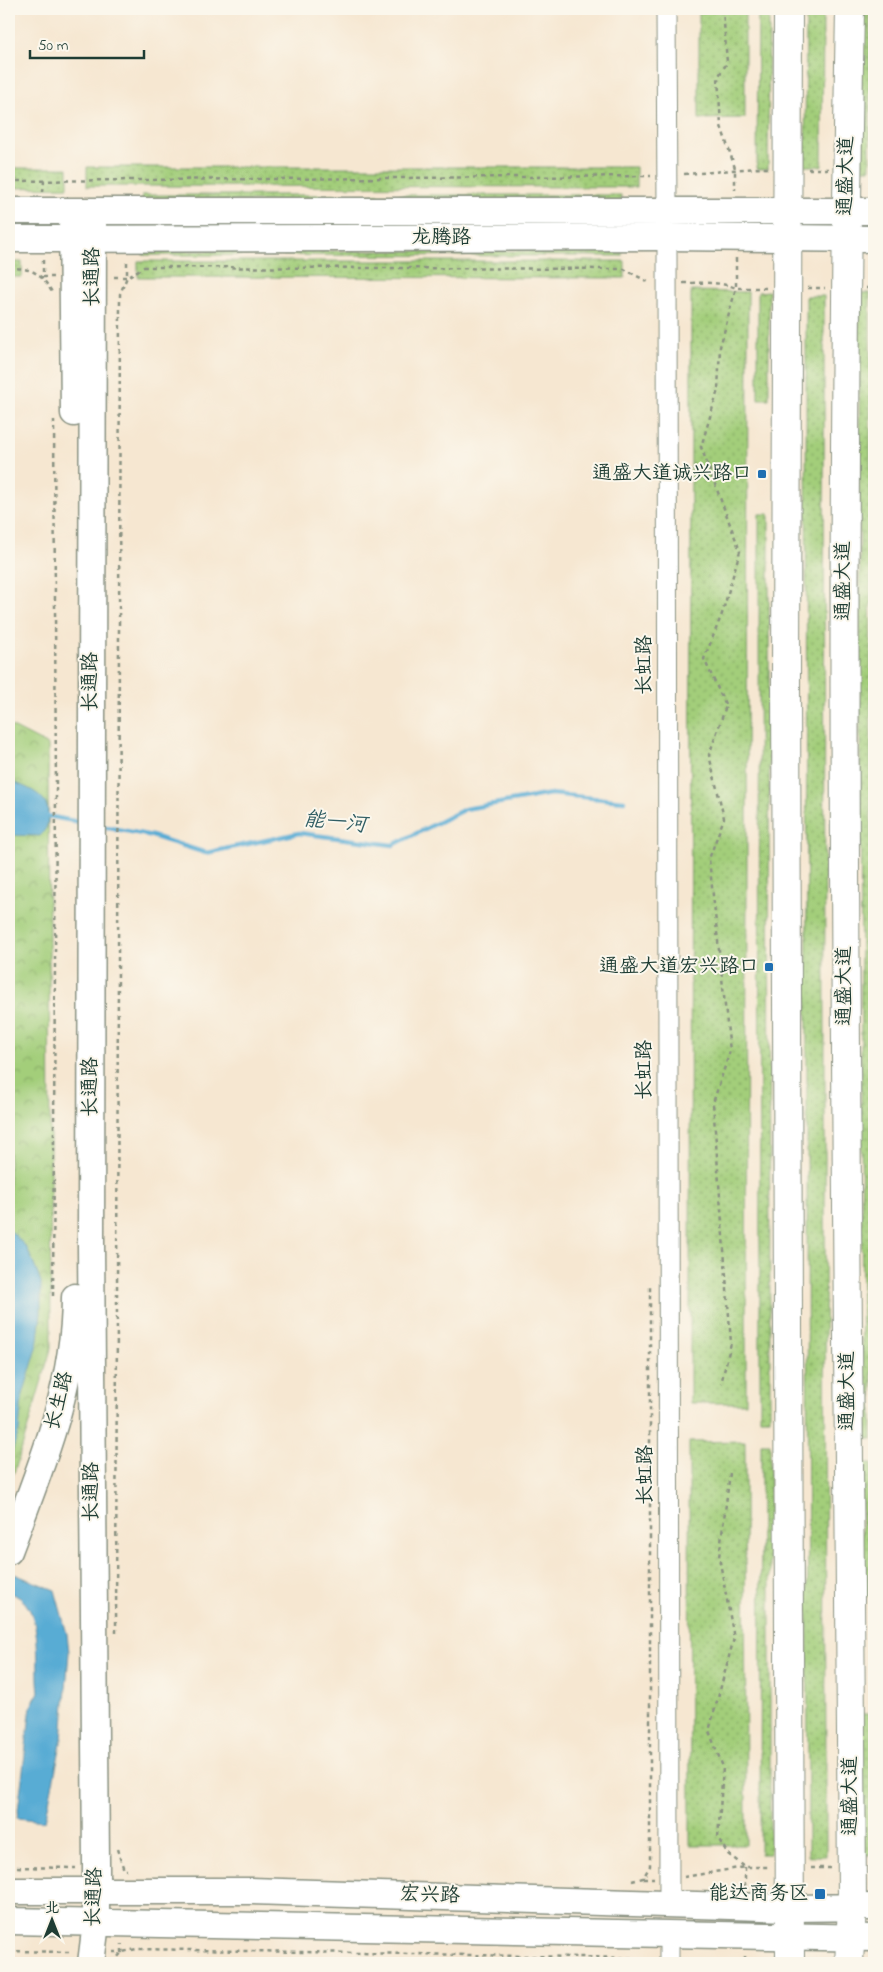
<svg xmlns="http://www.w3.org/2000/svg" width="883" height="1972" font-family="'Indie Flower','LXGW WenKai TC',sans-serif">
	<style>
		.grass { fill: url(#grass-dots); stroke: #618657 }
		.park { fill: url(#park-crowns); stroke: #618657 }
		.water { fill: #58acd4; stroke: #3c7484 }
		.lines { fill: none; stroke-linecap: round; stroke-linejoin: round }
		.stream { stroke: #58acd4; stroke-width: 4.5 }
		.street-casing { stroke: #8a9282; stroke-width: 21 }
		.secondary-casing { stroke: #8a9282; stroke-width: 29 }
		.primary-casing { stroke: #8a9282; stroke-width: 30 }
		.path { stroke: #8a9282; stroke-width: 2.5; stroke-dasharray: 4 4; stroke-linecap: butt }
		.street { stroke: #fff; stroke-width: 19 }
		.secondary { stroke: #fff; stroke-width: 26 }
		.primary { stroke: #fff; stroke-width: 28 }
		.poi-dot { fill: #1f6fb2; stroke: #fbf7ec; stroke-width: 2 }
		.labels { text-anchor: middle; dominant-baseline: central; stroke-width: 4; stroke-linejoin: round; paint-order: stroke }
		.street-label { font-size: 20px; fill: #1f3d34; stroke: #fbf7ec }
		.poi-label { font-size: 20px; fill: #1f3d34; stroke: #fbf7ec; text-anchor: end }
		.water-label { font-size: 21px; font-style: italic; fill: #305e64; stroke: #fbf7ec }
	</style>
	<defs>
		<pattern id="grass-dots" width="8" height="8" patternUnits="userSpaceOnUse" patternTransform="scale(1.25)"><rect width="8" height="8" fill="#a3ce7a"/><path d="M2 2h.1M6 6h.1" fill="none" stroke="#84a865" stroke-width="1.8" stroke-linecap="round"/></pattern>
		<pattern id="park-crowns" width="20" height="18" patternUnits="userSpaceOnUse" patternTransform="scale(1.25)"><rect width="20" height="18" fill="#a3ce7a"/><path d="M2 6a3 3 0 1 1 6 0M12 15a3 3 0 1 1 6 0" fill="none" stroke="#84a865"/></pattern>
	</defs>
	<rect width="100%" height="100%" fill="#fbf7ec"/>
	<filter id="ink" filterUnits="userSpaceOnUse"><feTurbulence type="fractalNoise" baseFrequency=".02" numOctaves="2"/><feDisplacementMap in="SourceGraphic" scale="10" xChannelSelector="R" yChannelSelector="G"/><feConvolveMatrix kernelMatrix="1 2 1 2 8 2 1 2 1" color-interpolation-filters="sRGB"/></filter>
	<filter id="wash" filterUnits="userSpaceOnUse"><feTurbulence type="fractalNoise" baseFrequency=".0096" numOctaves="4" result="noise"/><feDisplacementMap in="SourceGraphic" scale="20" xChannelSelector="R" yChannelSelector="G"/><feGaussianBlur stdDeviation="1.12" result="paint"/><feColorMatrix in="noise" values="0 0 0 0 0 0 0 0 0 0 0 0 0 0 0 0 0 1.4 0 .05"/><feComposite in="paint" operator="in"/></filter>
	<g filter="url(#wash)">
		<rect width="100%" height="100%" fill="#f6e7d1"/>
		<path class="grass" d="M699 9H745V118L699 119Z
			M758 9H769L768 169H757Z
			M806 9H823L822 166H805Z
			M861 9H870V169H861Z
			M87 167H636V187L87 186Z
			M9 168H68V187L9 188Z
			M142 195H621V202L142 201Z
			M143 251H622V256L143 255Z
			M138 261H625V278L138 277Z
			M9 262H22V277H9Z
			M691 291 748 292 746 1403H690Z
			M769 291V399H758V292Z
			M859 293H870L872 1439H862Z
			M806 296H824L826 1856H808Z
			M759 514H769L770 1418H760Z
			M745 1441 746 1845H690L689 1442Z
			M761 1443H770V1854H760Z
			M861 1463H872L873 1596H862Z
			M861 1714H873V1855H861Z"/>
		<path class="park" d="M9 725 48 745 51 1349 18 1461 9 1486Z"/>
		<path class="water" d="M9 780C26 788 48 793 48 814 48 825 47 828 40 836L9 835Z
			M9 1229 27 1248 41 1282V1313L37 1348 22 1398 19 1431 9 1461Z
			M9 1572 55 1590 67 1634 69 1652 62 1739 45 1821 17 1818 31 1706 39 1692C35 1665 46 1601 9 1593Z"/>
		<g class="lines">
			<path class="stream" d="M42 815 84 823
				M101 826 152 836 206 853 299 833 393 845 465 809 551 794 624 801"/>
		</g>
	</g>
	<g filter="url(#ink)">
		<g class="lines">
			<defs>
				<path id="street" d="M666 9 667 210
					M667 237 669 1904
					M669 1933V1963"/>
				<path id="secondary" d="M9 211H874
					M72 211 74 413
					M9 239 667 237 874 239
					M9 1551C40 1469 75 1387 75 1297
					M9 1891H251L791 1908 874 1907
					M9 1921 874 1938
					M91 1963 96 1923V1863L91 1244 93 211"/>
				<path id="primary" d="M788 9 786 678 790 1963
					M849 1963 852 1907C849 1274 838 641 850 9"/>
			</defs>
			<use href="#street" class="street-casing"/>
			<use href="#secondary" class="secondary-casing"/>
			<use href="#primary" class="primary-casing"/>
			<path class="path" d="M723 9 727 63 718 77 721 126 735 168V190
				M808 169H828
				M684 174C713 173 739 168 768 168
				M9 181 651 176
				M43 192 44 181
				M736 258V288H768
				M43 260V277H53
				M9 268C32 268 40 272 52 292
				M114 277H127V259
				M683 283C701 283 719 281 736 288L720 347 718 390 701 447 740 551 722 614 704 659 726 706 709 755 724 818 709 859 730 1051 713 1103 731 1343 721 1384
				M808 288H825
				M866 288H874
				M53 1296 56 794 54 419
				M730 1473 719 1557 734 1638 709 1731 723 1767 718 1838 728 1854 745 1867
				M116 1633 120 294 127 277 144 267 624 269 650 283
				M117 1849 124 1870H127
				M9 1867 76 1868
				M745 1867V1886
				M811 1868H830
				M684 1877 745 1867H768
				M643 1878H654
				M632 1881 643 1878 650 1866V1284
				M9 1951 72 1952
				M113 1952H122V1944
				M745 1956V1963
				M685 1962 710 1963
				M113 1963 122 1952 137 1949 634 1958 647 1963"/>
			<use href="#street" class="street"/>
			<use href="#secondary" class="secondary"/>
			<use href="#primary" class="primary"/>
		</g>
	</g>
	<g class="poi-dot">
		<rect x="757" y="469" width="10" height="10" rx="2.5"/>
		<rect x="764" y="962" width="10" height="10" rx="2.5"/>
		<rect x="814" y="1888" width="12" height="12" rx="2.5"/>
	</g>
	<g class="labels">
		<g class="street-label">
			<text transform="translate(847 176) rotate(-89)">通盛大道</text>
			<text x="441" y="238">龙腾路</text>
			<text transform="translate(93 277) rotate(-90)">长通路</text>
			<text transform="translate(844 581) rotate(-90)">通盛大道</text>
			<text transform="translate(645 665) rotate(-90)">长虹路</text>
			<text transform="translate(91 682) rotate(-90)">长通路</text>
			<text transform="translate(845 986) rotate(-90)">通盛大道</text>
			<text transform="translate(645 1070) rotate(-90)">长虹路</text>
			<text transform="translate(91 1087) rotate(-90)">长通路</text>
			<text transform="translate(848 1391) rotate(-90)">通盛大道</text>
			<text transform="translate(60 1401) rotate(-76)">长生路</text>
			<text transform="translate(646 1475) rotate(-90)">长虹路</text>
			<text transform="translate(92 1492) rotate(-90)">长通路</text>
			<text transform="translate(851 1796) rotate(-90)">通盛大道</text>
			<text transform="translate(430 1896) rotate(2)">宏兴路</text>
			<text transform="translate(95 1897) rotate(-88)">长通路</text>
		</g>
		<g class="poi-label">
			<text x="752" y="474">通盛大道诚兴路口</text>
			<text x="759" y="967">通盛大道宏兴路口</text>
			<text x="809" y="1894">能达商务区</text>
		</g>
		<g class="water-label">
			<text transform="translate(335 823) rotate(6)">能一河</text>
		</g>
	</g>
	<rect width="883" height="1972" fill="none" stroke="#fbf7ec" stroke-width="30"/>
	<g transform="translate(52 1920)" stroke="#fbf7ec" stroke-width="4" paint-order="stroke">
	<path d="M0-4L9 19L0 12L-9 19Z" fill="#1f3d34"/>
	<text y="-8" font-size="14" font-weight="bold" text-anchor="middle" fill="#1f3d34">北</text>
	</g>
	<path d="M30 50v8h114v-8" fill="none" stroke="#1f3d34" stroke-width="2.5"/>
	<text x="38" y="50" font-size="15" fill="#1f3d34" stroke="#fbf7ec" stroke-width="4" paint-order="stroke">50 m</text>
</svg>
